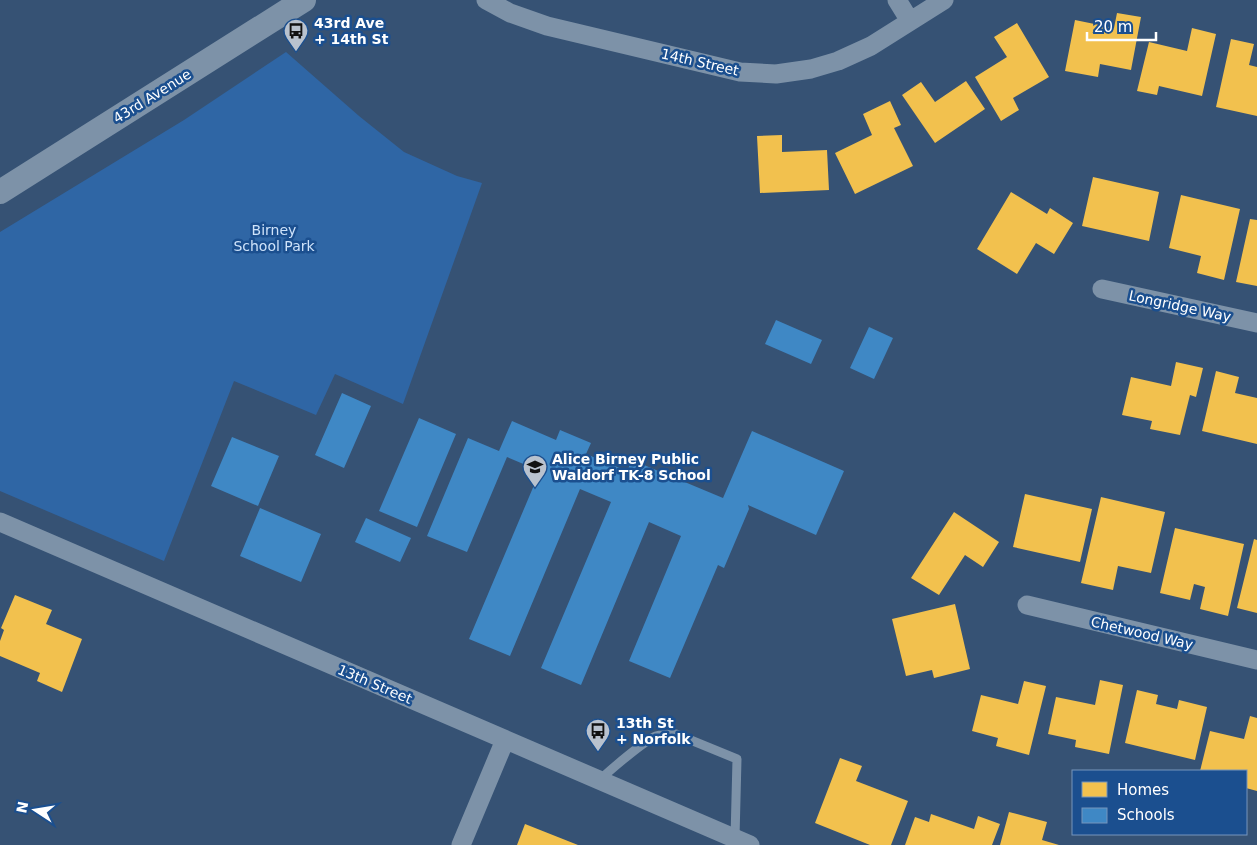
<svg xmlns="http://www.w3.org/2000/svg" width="1257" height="845" font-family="'DejaVu Sans',sans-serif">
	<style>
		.green { fill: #2f66a5 }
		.homes { fill: #f2c14e }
		.schools { fill: #3f88c5 }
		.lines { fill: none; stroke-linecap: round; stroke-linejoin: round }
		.service { stroke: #7d92a8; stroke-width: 9 }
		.minor { stroke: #7d92a8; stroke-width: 19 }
		.tertiary { stroke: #7d92a8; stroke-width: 24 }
		.labels { text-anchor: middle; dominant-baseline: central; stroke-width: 5; stroke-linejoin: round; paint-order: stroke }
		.poi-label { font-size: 14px; font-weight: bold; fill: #fff; stroke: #1b4f8f; text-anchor: start }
		.street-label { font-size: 14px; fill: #fff; stroke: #1b4f8f }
		.park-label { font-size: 14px; fill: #cfe3fa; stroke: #1b4f8f }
	</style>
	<rect width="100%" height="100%" fill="#365274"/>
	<path class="green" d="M286 52 359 116 404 152 457 176 482 183 403 404 335 374 316 415 234 381 164 561 0 491V232L184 120Z"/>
	<path class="homes" d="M1117 13 1141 17 1131 70 1100 64 1098 77 1065 71 1075 20 1114 28Z
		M1017 23 1049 77 1013 98 1019 110 1001 121 975 77 1007 57 994 37Z
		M1192 28 1216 34 1202 96 1159 86 1157 95 1137 91 1149 42 1187 51Z
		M1231 39 1254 44 1249 65 1257 67V116L1216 107Z
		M966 81 985 109 935 143 902 95 921 82 935 102Z
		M890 101 901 125 894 128 913 166 855 194 835 153 872 135 863 114Z
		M782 135V152L827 150 829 190 760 193 757 136Z
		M1093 177 1159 192 1149 241 1082 226Z
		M1011 192 1047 214 1050 208 1073 223 1054 254 1036 243 1017 274 977 249Z
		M1181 195 1240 209 1224 280 1197 273 1201 256 1169 248Z
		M1250 219 1257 220V286L1236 282Z
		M1176 362 1203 368 1196 397 1190 395 1180 435 1150 429 1152 421 1122 415 1131 377 1171 386Z
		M1216 371 1239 377 1235 393 1257 398V444L1202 431Z
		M1025 494 1092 509 1080 562 1013 547Z
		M1101 497 1165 512 1151 573 1118 566 1113 590 1081 583Z
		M954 512 999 542 983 567 965 555 939 595 911 578Z
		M1175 528 1244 544 1228 616 1200 609 1205 587 1194 584 1190 600 1160 593Z
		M1254 539 1257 540V613L1237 608Z
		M15 595 52 610 46 624 82 639 62 692 37 681 40 673 0 656V641L4 630 1 628Z
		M955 604 970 669 934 678 932 670 906 676 892 619Z
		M1100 680 1123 685 1109 754 1075 747 1076 740 1048 734 1056 697 1095 705Z
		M1024 681 1046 686 1029 755 996 746 998 738 972 731 981 695 1018 704Z
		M1137 690 1158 695 1156 704 1177 709 1179 700 1207 707 1195 760 1125 743Z
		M1250 716 1257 718V791L1246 788V771H1200L1210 731 1244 739Z
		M840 758 862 766 856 781 908 801 891 845H870L815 823Z
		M1009 812 1047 822 1042 840 1059 845H1000Z
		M931 814 974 829 978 816 1000 824 992 845H905L915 817 929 822Z
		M525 824 578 845H517Z"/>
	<path class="schools" d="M776 320 822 340 811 364 765 344Z
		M869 327 893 338 874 379 850 368Z
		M342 393 371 406 344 468 315 455Z
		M419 418 456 434 417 527 379 511Z
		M512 421 556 440 560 430 591 443 586 454 627 471 632 460 723 498 752 431 844 471 816 535 748 505 749 509 724 568 718 565 670 678 629 661 681 536 649 522 581 685 541 668 611 502 580 489 510 656 469 639 540 471 507 457 467 552 427 536 468 438 499 451Z
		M232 437 279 456 258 506 211 486Z
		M260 508 321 534 301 582 240 556Z
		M366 518 411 538 400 562 355 542Z"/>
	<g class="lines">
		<path class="service" d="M599 780C612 769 642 742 656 736 662 734 669 734 676 734L737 759 735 838"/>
		<path class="minor" d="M486 0 510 13 547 26 740 72 776 74 811 69 838 61 871 46 944 0
			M897 0 910 21
			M1102 289 1257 323
			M0 522 750 845
			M1027 605 1257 660
			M461 845 505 740"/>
		<path class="tertiary" d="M0 192 304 0"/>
	</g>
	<defs>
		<symbol id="bus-pin" viewBox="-11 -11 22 30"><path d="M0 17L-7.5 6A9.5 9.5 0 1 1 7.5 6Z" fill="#b9c2ce" stroke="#1b4f8f"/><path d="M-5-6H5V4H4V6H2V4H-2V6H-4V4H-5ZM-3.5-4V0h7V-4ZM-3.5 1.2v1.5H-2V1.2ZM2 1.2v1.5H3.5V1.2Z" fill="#111"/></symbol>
		<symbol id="school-pin" viewBox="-11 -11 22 30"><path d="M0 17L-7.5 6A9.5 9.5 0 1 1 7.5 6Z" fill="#b9c2ce" stroke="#1b4f8f"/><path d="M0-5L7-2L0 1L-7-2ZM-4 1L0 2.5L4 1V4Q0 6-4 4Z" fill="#111"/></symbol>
	</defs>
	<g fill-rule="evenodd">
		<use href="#bus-pin" x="282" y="17" width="28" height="38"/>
		<use href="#school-pin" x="521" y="453" width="28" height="38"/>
		<use href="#bus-pin" x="584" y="717" width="28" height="38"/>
	</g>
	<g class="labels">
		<g class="poi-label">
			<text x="314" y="23">43rd Ave<tspan x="314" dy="16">+ 14th St</tspan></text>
			<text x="552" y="459">Alice Birney Public<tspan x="552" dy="16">Waldorf TK-8 School</tspan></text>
			<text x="616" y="723">13th St<tspan x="616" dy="16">+ Norfolk</tspan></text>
		</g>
		<g class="street-label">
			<text transform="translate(700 62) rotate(13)">14th Street</text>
			<text transform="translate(152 96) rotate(-32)">43rd Avenue</text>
			<text transform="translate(1180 306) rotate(12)">Longridge Way</text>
			<text transform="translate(1142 633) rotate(13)">Chetwood Way</text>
			<text transform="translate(375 684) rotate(23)">13th Street</text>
		</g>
		<g class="park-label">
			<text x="274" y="230">Birney<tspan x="274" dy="16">School Park</tspan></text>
		</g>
	</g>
	<rect x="1072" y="770" width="175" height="65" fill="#1b4f8f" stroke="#7695bc"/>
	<rect x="1082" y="782" width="25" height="15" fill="#f2c14e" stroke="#7695bc"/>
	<text x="1117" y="795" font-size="15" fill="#ffffff">Homes</text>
	<rect x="1082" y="808" width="25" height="15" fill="#3f88c5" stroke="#7695bc"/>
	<text x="1117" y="820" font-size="15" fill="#ffffff">Schools</text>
	<g transform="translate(35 810) rotate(282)" stroke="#1b4f8f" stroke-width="4" paint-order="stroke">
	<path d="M0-4L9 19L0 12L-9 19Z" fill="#ffffff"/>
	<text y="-8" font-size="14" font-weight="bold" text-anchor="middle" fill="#ffffff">N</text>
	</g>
	<path d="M1087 32v8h69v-8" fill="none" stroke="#ffffff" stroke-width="2.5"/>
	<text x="1094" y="32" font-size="15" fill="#ffffff" stroke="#1b4f8f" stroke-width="4" paint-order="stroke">20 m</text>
</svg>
